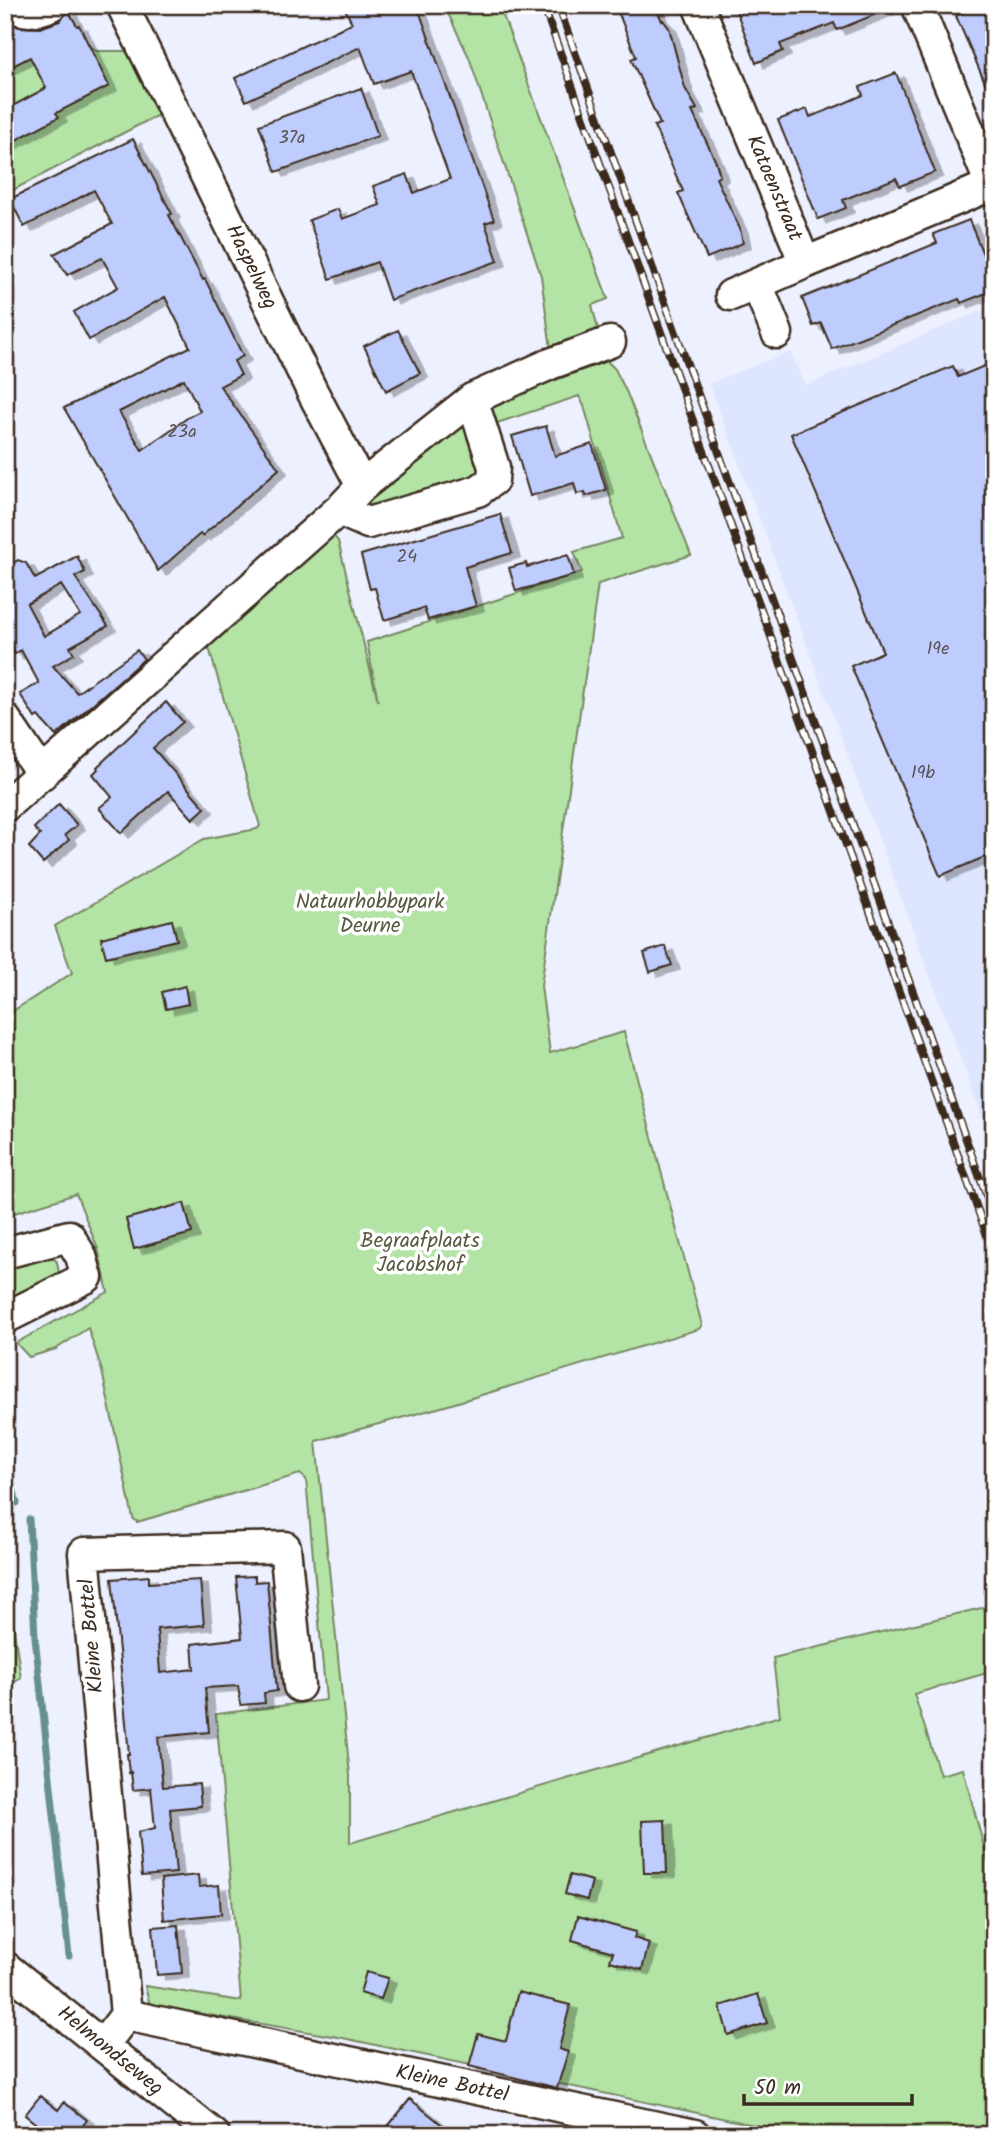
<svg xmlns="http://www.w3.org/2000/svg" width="999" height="2140" font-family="Kalam,sans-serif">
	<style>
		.built { fill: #dee6ff }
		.green { fill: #b3e4a5; stroke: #778762; stroke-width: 2 }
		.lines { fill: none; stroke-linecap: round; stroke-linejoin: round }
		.stream { stroke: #668f91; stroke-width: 7 }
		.building { fill: #becdfe; stroke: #3b2a1e; stroke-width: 2; fill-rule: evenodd; filter: url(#shadow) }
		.minor-casing { stroke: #3b2a1e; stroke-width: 35 }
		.minor { stroke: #fff; stroke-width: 30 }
		.rail-casing { stroke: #3b2a1e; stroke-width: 8 }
		.rail { stroke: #fff; stroke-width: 5; stroke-dasharray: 16; stroke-linecap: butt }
		.labels { text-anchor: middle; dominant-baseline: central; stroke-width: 7; stroke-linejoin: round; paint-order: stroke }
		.number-label { font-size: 18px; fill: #5c5356 }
		.street-label { font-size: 21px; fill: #3b2a1e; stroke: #fff }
		.park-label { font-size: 21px; fill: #595840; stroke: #fff }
	</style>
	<defs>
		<filter id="shadow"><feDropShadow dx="8" dy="4.5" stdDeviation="0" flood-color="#0004"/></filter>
	</defs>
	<rect width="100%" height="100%" fill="#ecf0ff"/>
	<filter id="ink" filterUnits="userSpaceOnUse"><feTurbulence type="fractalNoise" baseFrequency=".0143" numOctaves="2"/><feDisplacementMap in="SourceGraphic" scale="14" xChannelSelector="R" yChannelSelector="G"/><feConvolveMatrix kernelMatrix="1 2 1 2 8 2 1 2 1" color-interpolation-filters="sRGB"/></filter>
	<g filter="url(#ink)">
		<path class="built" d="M994 305V1148L709 383 790 352 806 385Z"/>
		<path class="green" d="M444 5H499L608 299 592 305 599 333 551 349 541 276 469 57Z
			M5 37 85 42 97 51H125L133 56 164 112 5 194Z
			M607 361 615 369 626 391 691 555 598 584 541 986 550 1053 624 1032 702 1325 699 1329 445 1406 316 1441 350 1775V1843L780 1716 773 1658 994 1605V1671L914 1694 940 1775 963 1769 992 1877H994V2135H802L338 2037 150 2005 145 1986 241 2001 216 1714 326 1700 306 1479 300 1474 137 1522 133 1518 102 1371 88 1328 56 1349 29 1357 16 1343 108 1292 98 1249 76 1194 5 1216V1016L72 973 55 926 204 839 257 829 260 826 206 637 327 529 338 541 378 701 367 642 582 572 574 552 622 538 584 406 579 396 491 425 486 406Z
			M459 419 470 431 482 462 479 472 470 482 373 513 355 504Z
			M49 1253 57 1262 59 1273 34 1291 5 1306V1265Z
			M5 1568 21 1678 5 1688Z"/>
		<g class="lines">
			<path class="stream" d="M5 1460 17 1503
				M29 1519 35 1637 69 1956"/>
		</g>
		<path class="building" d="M343 5H417L494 220 485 223 498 261 390 300 377 262 330 279 309 220 338 209 342 219 380 205 373 186 407 174 414 193 450 179 411 71 374 84 360 47 246 101 235 78 352 23Z
			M641 5H655L662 21 663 20 669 28 685 88 697 109 692 111 716 162 720 176 716 178 740 229 743 243 707 258 678 193 683 191 654 126 660 124 631 59 636 57 619 14Z
			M734 5H896V6L837 30 834 23 780 44 783 51 756 63Z
			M965 5H994V103L956 16 967 11Z
			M68 10 77 26 79 25 109 86 56 113 59 117 5 146V110L46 88 30 57 5 70V21L19 27 40 28 60 21Z
			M896 73 935 172 900 186 896 178 874 187 843 200 846 208 818 219 778 120 807 109 810 117 838 106 863 95 860 87Z
			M361 88 378 136 276 172 259 125Z
			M133 139 172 214 169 215 203 280 205 279 243 356 234 361 241 375 220 386 279 469 202 536 200 534 158 571 64 408 190 347 165 297 89 340 74 312 118 287 102 258 67 275 54 254 112 224 94 190 24 227 10 199ZM184 379 200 411 190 416 142 450 119 412Z
			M969 220 994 281V290L961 303 959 299 832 349 821 323 813 326 802 298 937 243 933 234Z
			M398 330 420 373 386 391 364 346Z
			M994 362V853L940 876 851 666 883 652 791 434 953 366 958 377Z
			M546 426 555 456 592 444 606 490 586 496 585 492 577 494 574 483 530 496 512 436Z
			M500 514 512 553 465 567 476 606 428 620 424 608 384 620 375 588 370 589 361 555Z
			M568 555 574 575 516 591 509 568 526 563 527 567Z
			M77 556 85 572 75 577 108 626 70 647 74 654 53 666 77 693 137 650 144 659 56 736 38 716 35 718 20 694 39 683 21 650 15 654 5 636V567L18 560 26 563 35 579ZM61 585 80 615 44 636 27 604Z
			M166 702 183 722 153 748 205 808 193 819 168 791 121 833 99 808 112 797 93 774 98 769 97 767Z
			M59 804 77 825 65 835 69 840 43 863 29 847 40 835 34 828Z
			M172 920 177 940 106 957 101 938Z
			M665 946 672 965 650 972 644 953Z
			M185 986 188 1004 166 1009 162 992Z
			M184 1203 192 1233 134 1249 126 1219Z
			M149 1576V1583L200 1580 204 1625 157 1629 160 1673 194 1669 192 1644 242 1638 236 1577 255 1576V1582L267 1581 277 1691 264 1693 265 1703 241 1705 238 1686 205 1688 209 1732 158 1737 163 1787 199 1784 201 1806 170 1809 176 1873 142 1876 138 1832 155 1828 151 1788 133 1790 131 1772 129 1773 127 1754H129L112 1579Z
			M665 1820 667 1873H644L642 1821Z
			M198 1875 199 1887 219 1885 221 1914 164 1920 161 1879Z
			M570 1875 592 1881 587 1900 565 1894Z
			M578 1916 636 1932 634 1938 649 1943 642 1970 610 1961 613 1952 572 1940Z
			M178 1925 182 1973 157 1975 153 1927Z
			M366 1972 388 1978 381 1999 360 1993Z
			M518 1992 570 2005 559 2049 568 2052 557 2088 469 2066 478 2034 506 2041Z
			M758 1994 767 2023 728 2035 720 2006Z
			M40 2096 58 2110 64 2102 87 2120 76 2135H50L25 2115Z
			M410 2099 435 2119 454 2135H381Z"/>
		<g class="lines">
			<defs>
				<path id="minor" d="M13 5C25 15 39 11 52 5
					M122 5 313 393 362 486
					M698 5 805 263 991 185
					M917 5 994 192
					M757 284 777 333
					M731 295 805 263
					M341 508 350 515 368 523 478 491 493 480 494 467 472 399
					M5 719 42 774
					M5 806 341 508 362 486 472 399 550 364 610 342
					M5 1253 69 1236 81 1256 87 1277 5 1318
					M5 1967 214 2135
					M126 2015 84 1553 285 1547 299 1686
					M103 2045 126 2015 695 2135"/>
			</defs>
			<use href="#minor" class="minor-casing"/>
			<use href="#minor" class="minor"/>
			<defs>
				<path id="rail" d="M543 5 994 1255
					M558 5 994 1217"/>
			</defs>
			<use href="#rail" class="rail-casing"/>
			<use href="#rail" class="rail"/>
		</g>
	</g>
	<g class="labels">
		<g class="number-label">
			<text x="292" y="138">37a</text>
			<text x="182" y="432">23a</text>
			<text x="407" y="557">24</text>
			<text x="938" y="649">19e</text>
			<text x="923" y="773">19b</text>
		</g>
		<g class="street-label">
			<text transform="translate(774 188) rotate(67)">Katoenstraat</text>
			<text transform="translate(251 267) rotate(64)">Haspelweg</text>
			<text transform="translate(92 1636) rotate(-95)">Kleine Bottel</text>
			<text transform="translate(110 2051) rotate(39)">Helmondseweg</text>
			<text transform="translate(452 2084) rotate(12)">Kleine Bottel</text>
		</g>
		<g class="park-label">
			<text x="370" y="902">Natuurhobbypark<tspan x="370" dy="24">Deurne</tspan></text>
			<text x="420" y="1241">Begraafplaats<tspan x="420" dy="24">Jacobshof</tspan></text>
		</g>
	</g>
	<rect width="999" height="2140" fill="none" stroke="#fff" stroke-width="28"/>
	<rect x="14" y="14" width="971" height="2112" fill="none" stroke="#3b2a1e" stroke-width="2.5" filter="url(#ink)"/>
	<path d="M744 2094v10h168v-10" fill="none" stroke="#3b2a1e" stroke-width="3.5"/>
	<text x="754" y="2094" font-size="21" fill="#3b2a1e" stroke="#ffffff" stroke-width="5" paint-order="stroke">50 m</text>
</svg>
